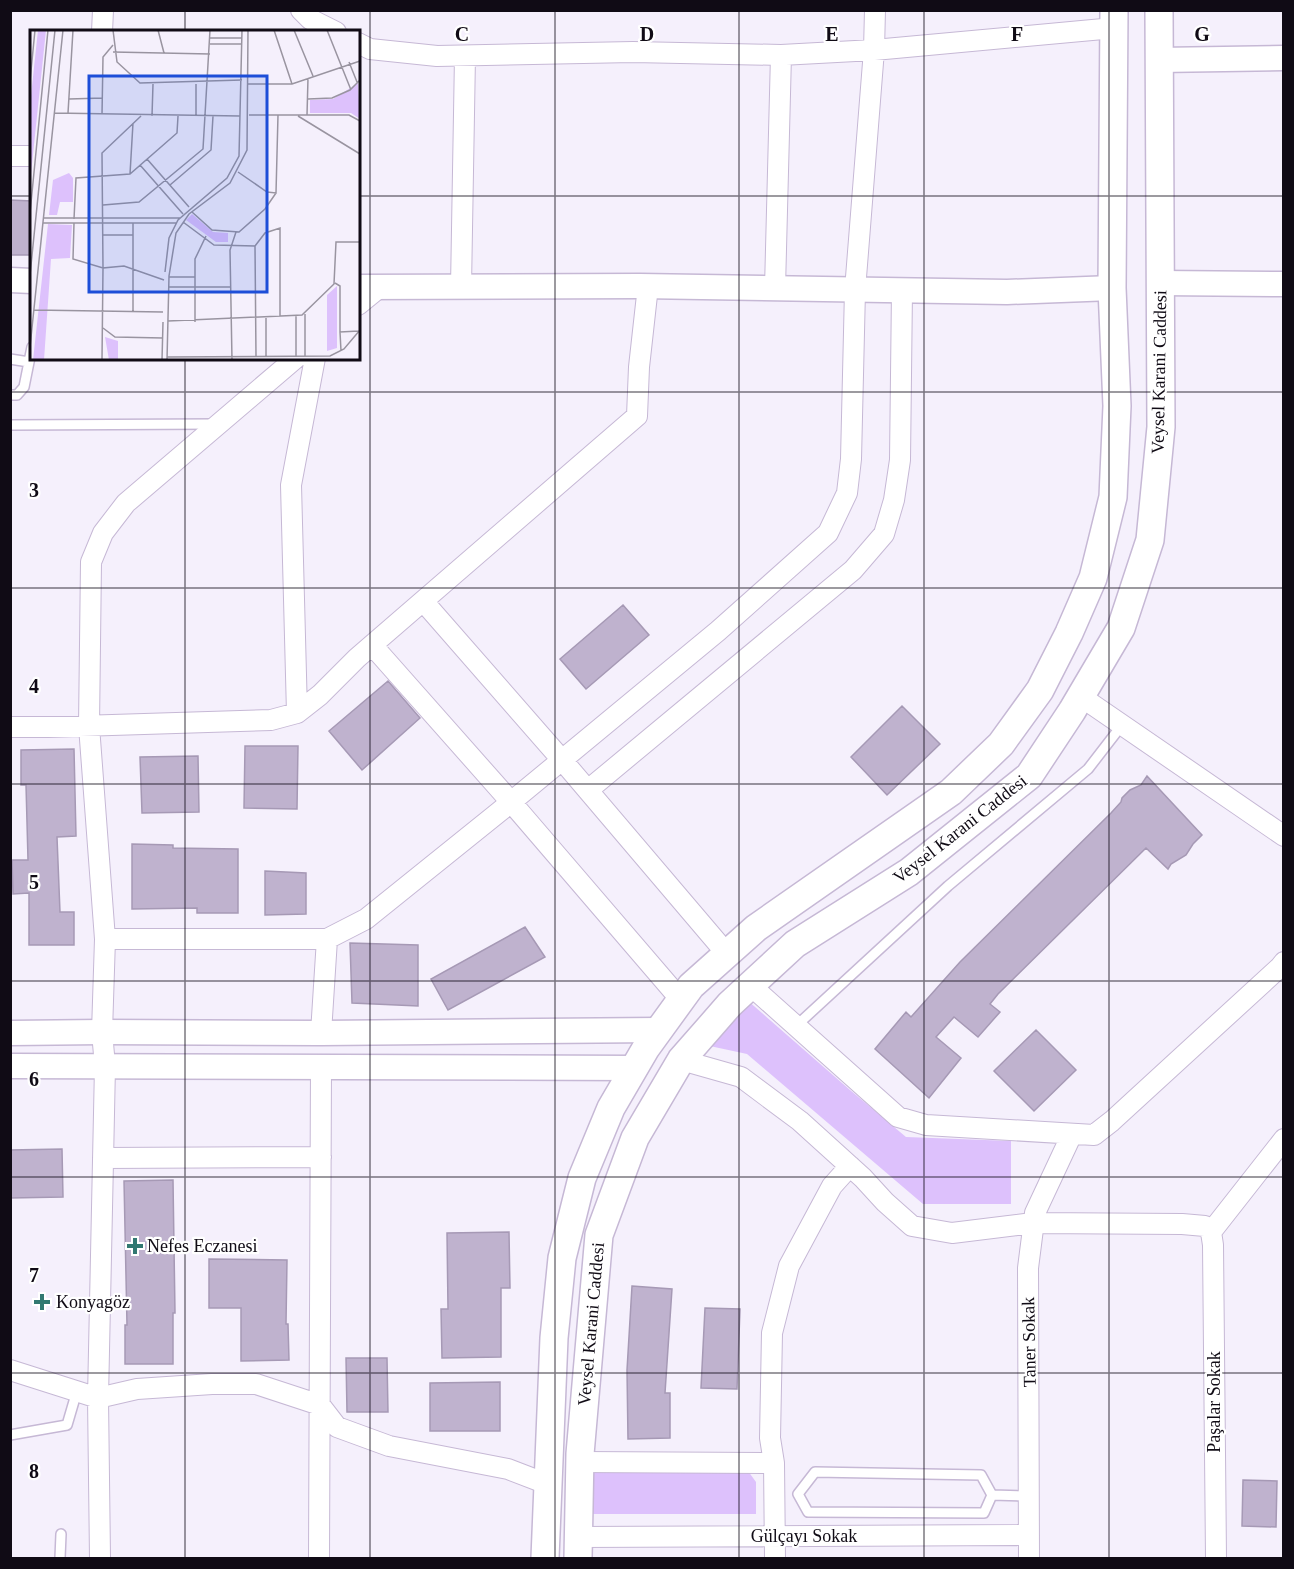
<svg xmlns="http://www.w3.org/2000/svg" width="1294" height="1569" font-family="Georgia,serif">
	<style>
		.green { fill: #ddc1fc }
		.building { fill: #bfb2ce; stroke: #a699b5; stroke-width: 1.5 }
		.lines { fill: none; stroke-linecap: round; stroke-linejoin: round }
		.service-casing { stroke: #c6b8d5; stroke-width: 12 }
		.minor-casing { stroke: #c6b8d5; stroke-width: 22 }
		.tertiary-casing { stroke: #c6b8d5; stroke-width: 27 }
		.secondary-casing { stroke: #c6b8d5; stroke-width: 30 }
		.service { stroke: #fff; stroke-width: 9 }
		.minor { stroke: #fff; stroke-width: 20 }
		.tertiary { stroke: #fff; stroke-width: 24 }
		.secondary { stroke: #fff; stroke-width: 27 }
		.grid { fill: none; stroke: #100b15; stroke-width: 1.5; stroke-opacity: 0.55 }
		.poi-dot { fill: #317871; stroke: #fff; stroke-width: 2 }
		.labels { text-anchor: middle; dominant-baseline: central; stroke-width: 4.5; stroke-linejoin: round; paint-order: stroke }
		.street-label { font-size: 18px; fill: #100b15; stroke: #fff }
		.poi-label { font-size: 18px; fill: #100b15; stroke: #fff; text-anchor: start }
		.inset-road { fill: none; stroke: #9994a0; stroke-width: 1.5 }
		.view { fill: #1d4ed8; fill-opacity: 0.15; stroke: #1d4ed8; stroke-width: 3 }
		.inset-edge { fill: none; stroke: #100b15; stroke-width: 3 }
		.grid-label { font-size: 20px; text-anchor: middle; font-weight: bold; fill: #100b15; stroke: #fff; stroke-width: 4.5; stroke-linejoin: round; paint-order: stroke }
	</style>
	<rect width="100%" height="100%" fill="#f5f0fc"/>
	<path class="green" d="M747 1000 850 1090 906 1137 1011 1141V1204H923L747 1054 705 1045Z
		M748 1471 756 1482V1514H592L594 1473Z"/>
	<path class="building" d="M10 200 32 201V255H10Z
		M623 605 649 635 586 689 560 659Z
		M388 681 420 718 362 770 329 731Z
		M902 706 940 744 887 795 851 757Z
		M245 746H298L297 809 244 808Z
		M74 749 76 836 57 837 60 912H74V945H29V893L13 894 12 860H28L26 785H21V750Z
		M198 756 199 812 142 813 140 757Z
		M1147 776 1202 835 1193 844 1186 855 1171 864 1168 869 1146 848 998 994 990 1004 1000 1012 978 1037 954 1017 936 1037 961 1058 929 1098 875 1049 906 1012 911 1017 960 962 1111 813 1121 802 1122 798 1130 790 1141 785Z
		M132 844 173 845V848L238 849V913H197V908L132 909Z
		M265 871 306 873V914L265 915Z
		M525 927 545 957 448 1010 431 979Z
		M350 943 418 945V1006L352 1003Z
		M1036 1030 1076 1070 1034 1111 994 1071Z
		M62 1149 63 1197 10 1198V1150Z
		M173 1180 175 1313H173V1364H125V1325H127L124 1181Z
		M509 1232 510 1288H501V1357L442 1358 441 1309H448L447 1233Z
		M209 1259 287 1260 286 1324H288L289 1360 241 1361V1308H209Z
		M632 1286 672 1289 665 1393H670V1438L628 1439 627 1370Z
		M705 1308 740 1309 737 1389 701 1388Z
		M346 1358H387L388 1412H347Z
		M500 1382V1431H430V1383Z
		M1243 1480 1277 1481 1276 1527 1242 1526Z"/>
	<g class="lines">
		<defs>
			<path id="service" d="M10 359 29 362
				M10 395H17L24 387 32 347
				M10 425 215 424
				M796 1026 948 886 1088 769 1122 725
				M10 1435 67 1425 77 1391
				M815 1472 981 1475 992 1495 984 1513 808 1512 798 1494Z
				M992 1495 1029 1496
				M60 1558 61 1534"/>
			<path id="minor" d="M301 10 310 19 336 32
				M102 32 103 10
				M358 43 370 49 437 56 633 52 781 55 874 50 1114 28
				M10 156H32
				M461 287 465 56
				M775 288 781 55
				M358 305 380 287
				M423 601 562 760 727 954
				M372 645 511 802 681 1000
				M1080 696 1284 836
				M297 713 291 485 315 358
				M10 727H48L271 720 297 713 320 695 357 658 637 416 639 367 648 286
				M588 790 853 570 884 534 894 500 900 460 902 290
				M105 939H327L366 919 499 812 718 631 828 533 847 493 851 459 855 290 874 50 875 10
				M750 985 898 1117 926 1125 1094 1135 1112 1121 1280 967 1284 962
				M321 1033 327 939
				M681 1060 741 1077 800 1121 863 1178 885 1202 912 1226 952 1233 1033 1223 1182 1224 1205 1226 1211 1232 1213 1245 1216 1558
				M103 1158 321 1157
				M1211 1232 1284 1139
				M10 1370 98 1398 105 1066 102 1032 105 939 89 726 91 562 103 533 126 503 296 358
				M580 1462 774 1463
				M578 1537 1029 1535
				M100 1558 98 1398 137 1389 212 1384H256L320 1405 337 1427 389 1446 508 1469 547 1484
				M319 1558 321 1067
				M775 1558 774 1463 770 1438 772 1333 789 1266 832 1186 850 1166
				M1029 1558 1028 1268 1035 1213 1072 1134"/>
			<path id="tertiary" d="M1159 60 1284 58
				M10 280 32 281
				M1160 283 1284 284
				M358 287 640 286 1007 292 1112 288
				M10 1033 102 1032 321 1033 659 1030
				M10 1066 635 1068"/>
			<path id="secondary" d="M545 1558 554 1338 562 1258 582 1178 611 1108 646 1048 691 986 756 928 951 792 1001 744 1040 690 1069 633 1093 578 1113 497 1117 406 1112 288 1114 10
				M578 1558 580 1454 599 1235 635 1138 681 1060 730 1004 795 944 909 872 1029 776 1072 711 1121 628 1150 540 1161 427 1159 10"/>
		</defs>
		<use href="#service" class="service-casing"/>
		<use href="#minor" class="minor-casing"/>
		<use href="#tertiary" class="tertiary-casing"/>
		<use href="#secondary" class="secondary-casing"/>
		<use href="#service" class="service"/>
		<use href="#minor" class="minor"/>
		<use href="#tertiary" class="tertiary"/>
		<use href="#secondary" class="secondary"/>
	</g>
	<path class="grid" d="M185 10V32M370 10V1558M555 10V1558M739 10V1558M924 10V1558M1109 10V1558M10 196H32M358 196H1284M185 358V1558M10 392H1284M10 588H1284M10 784H1284M10 981H1284M10 1177H1284M10 1373H1284"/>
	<g class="poi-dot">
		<path d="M132 1237h6v6h6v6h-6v6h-6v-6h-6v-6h6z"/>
		<path d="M39 1293h6v6h6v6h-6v6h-6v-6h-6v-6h6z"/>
	</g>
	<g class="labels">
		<g class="street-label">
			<text transform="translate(1159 372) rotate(-89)">Veysel Karani Caddesi</text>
			<text transform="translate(960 829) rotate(-38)">Veysel Karani Caddesi</text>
			<text transform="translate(591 1324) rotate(-85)">Veysel Karani Caddesi</text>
			<text transform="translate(1029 1342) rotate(-91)">Taner Sokak</text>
			<text transform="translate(1214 1402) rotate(-90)">Paşalar Sokak</text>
			<text x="804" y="1536">Gülçayı Sokak</text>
		</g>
		<g class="poi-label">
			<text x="147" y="1246">Nefes Eczanesi</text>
			<text x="56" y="1302">Konyagöz</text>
		</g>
	</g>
	<g transform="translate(30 30)">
		<rect width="330" height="330" fill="#f5f0fc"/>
		<path d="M8 0H16L0 153V75ZM328 53 330 89 321 83H280V70L303 69ZM39 143 43 148V172H30L27 185H19L23 150ZM162 184 183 202 198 203V212H186L156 190ZM18 194 42 195 40 228 21 229 14 330H3ZM307 256V318L297 321V265ZM75 307 88 311V330H79Z" fill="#ddc1fc"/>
		<path class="inset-road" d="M83 0 87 32 110 53 212 50M128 0 134 23M244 0 262 54M264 0 283 46M297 0 321 60M180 8H212M180 14H212M83 22 180 24M319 32 327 52M0 51 5 0M218 54H262L330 31M39 69 73 68M278 69 302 68 320 60 330 50M24 83 210 86M38 83 43 0M72 85 73 27 83 15M219 85H319L330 91M277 85 278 48M122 86 123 54M166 86V54M268 86 330 124M117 129 159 177M110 135 153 184M208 142 237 162 246 163 248 85M100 144 103 93M140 155 181 120 183 86M73 175 109 172 173 119 180 0M162 182 182 200 209 202 235 179 246 163M0 183 18 0M13 188H150M44 189 46 148 100 144 147 103 148 86M153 192 184 215 225 216 226 326M13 193H146M44 193 43 229 73 238 72 123 111 86M73 205H103M225 216 235 203 250 198V286M135 242 139 208 148 190 197 148 209 126 212 0M0 245 25 0M139 247H165M305 253 310 256V302L329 301M138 257H200M4 280 133 282M103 281V193M275 284V326M236 286V326M266 286V326M138 291 272 285 304 254 306 212H330M165 292V229L176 206M73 298 85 307 133 308M310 302 311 321M0 317 33 0M137 327 300 326 314 319 330 300M72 330 73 238 94 236 134 250M132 330 133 292M137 330 139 246 146 203 159 184 200 153 217 120 218 0M202 330 200 220 206 202"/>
		<path class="view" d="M59 46H237V262H59Z"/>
		<rect width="330" height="330" class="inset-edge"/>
	</g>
	<g class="grid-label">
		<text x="462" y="41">C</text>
		<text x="647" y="41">D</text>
		<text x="832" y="41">E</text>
		<text x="1017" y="41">F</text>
		<text x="1202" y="41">G</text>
		<text x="34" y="497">3</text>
		<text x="34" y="693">4</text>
		<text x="34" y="889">5</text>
		<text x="34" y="1086">6</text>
		<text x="34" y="1282">7</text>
		<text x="34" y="1478">8</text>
	</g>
	<rect width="1294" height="1569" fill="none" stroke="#100b15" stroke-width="24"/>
</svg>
